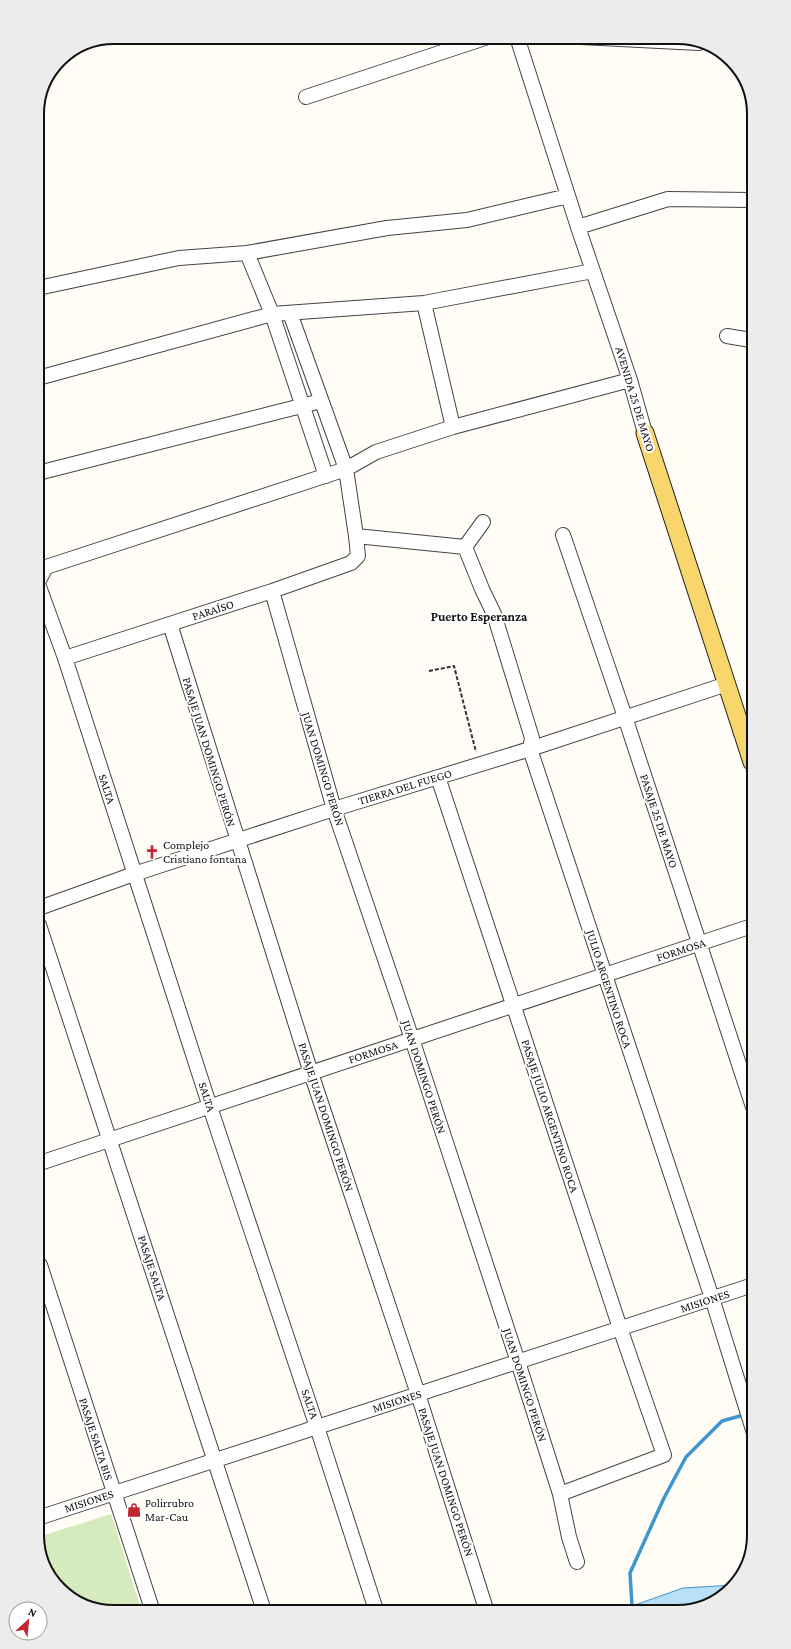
<svg xmlns="http://www.w3.org/2000/svg" width="791" height="1649" font-family="'Crimson Pro',serif">
	<style>
		.green { fill: #d5ebbd }
		.water { fill: #b9e0f7; stroke: #3f96cf }
		.lines { fill: none; stroke-linecap: round; stroke-linejoin: round }
		.stream { stroke: #3f96cf; stroke-width: 3.5 }
		.minor-casing { stroke: #444; stroke-width: 16 }
		.major-casing { stroke: #222; stroke-width: 19 }
		.path { stroke: #333; stroke-width: 2; stroke-dasharray: 4 2; stroke-linecap: butt }
		.minor { stroke: #fff; stroke-width: 14 }
		.major { stroke: #f9d66b; stroke-width: 17 }
		.labels { text-anchor: middle; dominant-baseline: central; stroke-width: 4; stroke-linejoin: round; paint-order: stroke }
		.street-label { font-size: 12px; fill: #111; stroke: #fff }
		.poi-label { font-size: 12px; fill: #111; stroke: #fff; text-anchor: start }
		.neighbourhood-label { font-size: 13px; font-weight: bold; fill: #111; stroke: #fff }
		.rim { fill: none; stroke: #111; stroke-width: 2 }
	</style>
	<rect width="100%" height="100%" fill="#fffdf5"/>
	<path class="green" d="M111 1514 142 1612H109L67 1596 41 1560V1536Z"/>
	<path class="water" d="M734 1585 702 1608H630L632 1606 683 1588Z"/>
	<g class="lines">
		<path class="stream" d="M632 1606 630 1573 664 1498 686 1457 722 1421 740 1416"/>
		<defs>
			<path id="minor" d="M517 37 578 227 630 380 645 433
				M581 37 699 43
				M306 97 488 37
				M578 227 668 199 750 200
				M247 253 272 314 326 476
				M38 288 179 258 247 253 387 228 467 220 568 196
				M424 303 453 427
				M727 336 751 340
				M38 378 272 314 424 303 593 271
				M38 473 321 401
				M563 535 625 717 753 1107
				M356 536 465 547 483 522
				M465 547 482 589 494 614 532 738 530 749 712 1298 754 1433
				M38 582 46 567 346 469 376 452 453 427 630 380
				M38 584 65 658 210 1107 317 1427 376 1610
				M272 591 334 809 412 1039 518 1362 560 1494 569 1537 577 1562
				M170 624 311 1073 418 1394 486 1609
				M65 658 272 591 351 563 358 556 356 536 346 469 290 313
				M438 777 620 1328 664 1455 560 1494
				M39 908 134 874 334 809 530 749 727 684
				M39 925 264 1611
				M40 1163 752 926
				M40 1265 153 1612
				M41 1517 753 1285"/>
			<path id="major" d="M645 433 752 762"/>
		</defs>
		<use href="#minor" class="minor-casing"/>
		<use href="#major" class="major-casing"/>
		<path class="path" d="M429 671 454 666 476 752"/>
		<use href="#minor" class="minor"/>
		<use href="#major" class="major"/>
	</g>
	<defs>
		<symbol id="church-bare" viewBox="-9 -9 18 18"><path d="M-1.2-6h2.4v3.5h3.3v2.4h-3.3V6h-2.4V-.1h-3.3v-2.4h3.3Z" fill="#c4262e" stroke="#fff" stroke-width="2.5" paint-order="stroke"/></symbol>
		<symbol id="shop-bare" viewBox="-9 -9 18 18"><path d="M-5-2.5h2.3a2.7 3.5 0 0 1 5.4 0H5L5.5 6h-11ZM-1.5-2.5h3a1.5 2.3 0 0 0-3 0Z" fill="#c4262e" stroke="#fff" stroke-width="2.5" paint-order="stroke"/></symbol>
	</defs>
	<g fill-rule="evenodd">
		<use href="#church-bare" x="142" y="842" width="20" height="20"/>
		<use href="#shop-bare" x="124" y="1500" width="20" height="20"/>
	</g>
	<g class="labels">
		<g class="street-label">
			<text transform="translate(635 399) rotate(73)">AVENIDA 25 DE MAYO</text>
			<text transform="translate(213 610) rotate(-18)">PARAÍSO</text>
			<text transform="translate(209 752) rotate(73)">PASAJE JUAN DOMINGO PERÓN</text>
			<text transform="translate(323 769) rotate(73)">JUAN DOMINGO PERÓN</text>
			<text transform="translate(405 787) rotate(-17)">TIERRA DEL FUEGO</text>
			<text transform="translate(107 789) rotate(72)">SALTA</text>
			<text transform="translate(659 821) rotate(72)">PASAJE 25 DE MAYO</text>
			<text transform="translate(681 950) rotate(-18)">FORMOSA</text>
			<text transform="translate(609 989) rotate(72)">JULIO ARGENTINO ROCA</text>
			<text transform="translate(373 1052) rotate(-18)">FORMOSA</text>
			<text transform="translate(424 1077) rotate(72)">JUAN DOMINGO PERÓN</text>
			<text transform="translate(207 1097) rotate(72)">SALTA</text>
			<text transform="translate(550 1116) rotate(72)">PASAJE JULIO ARGENTINO ROCA</text>
			<text transform="translate(326 1117) rotate(72)">PASAJE JUAN DOMINGO PERÓN</text>
			<text transform="translate(152 1268) rotate(72)">PASAJE SALTA</text>
			<text transform="translate(705 1301) rotate(-18)">MISIONES</text>
			<text transform="translate(525 1385) rotate(72)">JUAN DOMINGO PERÓN</text>
			<text transform="translate(397 1401) rotate(-18)">MISIONES</text>
			<text transform="translate(310 1404) rotate(71)">SALTA</text>
			<text transform="translate(96 1439) rotate(72)">PASAJE SALTA BIS</text>
			<text transform="translate(446 1482) rotate(72)">PASAJE JUAN DOMINGO PERÓN</text>
			<text transform="translate(89 1501) rotate(-18)">MISIONES</text>
		</g>
		<g class="poi-label">
			<text x="163" y="845">Complejo<tspan x="163" dy="14">Cristiano fontana</tspan></text>
			<text x="145" y="1503">Polirrubro<tspan x="145" dy="14">Mar-Cau</tspan></text>
		</g>
		<g class="neighbourhood-label">
			<text x="479" y="616">Puerto Esperanza</text>
		</g>
	</g>
	<path d="M0 0H791V1649H0ZM114 44H677A70 70 0 0 1 747 114V1535A70 70 0 0 1 677 1605H114A70 70 0 0 1 44 1535V114A70 70 0 0 1 114 44Z" fill="#ececec" fill-rule="evenodd"/>
	<path class="rim" d="M114 44H677A70 70 0 0 1 747 114V1535A70 70 0 0 1 677 1605H114A70 70 0 0 1 44 1535V114A70 70 0 0 1 114 44Z"/>
	<g transform="translate(28 1621) rotate(27)"><circle r="19" fill="#ffffff" stroke="#a0a0a0"/>
	<path d="M0-3L7 15L0 10L-7 15Z" fill="#c4262e"/>
	<text y="-6" font-size="11" font-weight="bold" text-anchor="middle" fill="#111111">N</text>
	</g>
</svg>
